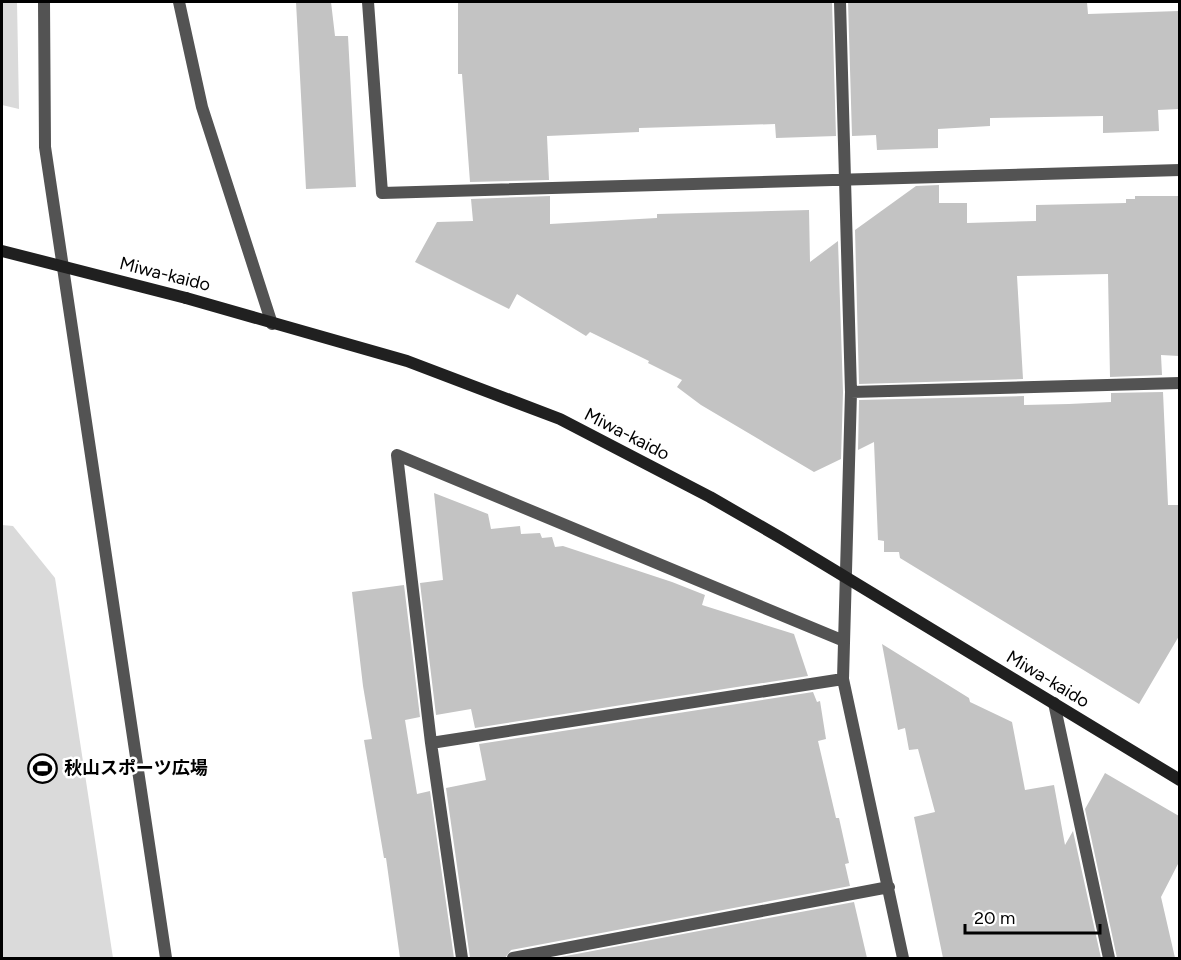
<svg xmlns="http://www.w3.org/2000/svg" width="1181" height="960" font-family="Figtree,'Noto Sans JP',sans-serif">
	<style>
		.park { fill: #dadada }
		.building { fill: #c3c3c3 }
		.lines { fill: none; stroke-linecap: round; stroke-linejoin: round }
		.minor { stroke: #535353; stroke-width: 12 }
		.secondary { stroke: #202020; stroke-width: 12 }
		.secondary-bridge { stroke: #202020; stroke-width: 12 }
		.labels { text-anchor: middle; dominant-baseline: central; stroke-width: 5; stroke-linejoin: round; paint-order: stroke }
		.street-label { font-size: 18px; fill: #000; stroke: #fff }
		.poi-label { font-size: 18px; font-weight: bold; fill: #000; stroke: #fff; text-anchor: start }
	</style>
	<rect width="100%" height="100%" fill="#fff"/>
	<path class="park" d="M2 2H17L19 109 2 105Z
		M2 525 13 526 55 578 113 958H2Z"/>
	<path class="building" d="M296 2H331L335 36H348L356 187 306 189Z
		M458 2H832L836 136 776 138 775 124 639 128V132L547 136 549 180 470 182 462 74H458Z
		M848 2H1087L1088 14 1179 11V109L1158 110 1159 131 1103 133V116L990 118V126L938 129V148L877 150 876 135 852 136Z
		M939 185V203H967V223L1036 221V205L1126 203V199H1135V196H1179V356L1161 355 1162 375 1110 377 1108 274 1017 276 1023 379 859 384 855 230 916 186Z
		M550 196V224L657 218V214L809 210 810 262 838 241 843 392 841 459 814 472 701 405 677 387 682 380 648 363 649 361 590 332 586 336 517 294 509 309 415 262 437 222 473 221 471 199Z
		M1163 392 1168 505H1179V636L1139 704 900 558 899 552H884V541L878 540 874 442 858 450 859 400 1024 396V405L1069 404 1111 402V393Z
		M434 493 488 514 491 529 520 526 521 534 540 533 542 538 552 537 555 547 563 546 672 582 705 595 702 605 794 634 808 676 475 728 471 709 436 715 420 583 443 580Z
		M404 585 420 717 405 720 417 794 430 791 454 958H400L386 858H384L364 740 372 739 363 686 352 592Z
		M882 644 969 698 970 702 1012 722 1025 790 1054 785 1065 845 1073 831 1101 958H943L914 817 935 812 918 749 909 750 905 728 898 730Z
		M813 692 817 702 820 701 826 739 818 741 836 818H839L849 863 845 864 850 886 511 950 505 958H470L446 788 486 780 479 744Z
		M1105 773 1179 816V862L1161 897 1175 958H1117L1085 809Z
		M854 902 867 958H555Z"/>
	<g class="lines">
		<path class="minor" d="M44 2 45 147 166 958
			M179 2 202 107 272 324
			M368 2 382 193 1180 170
			M840 2 851 392 843 679 903 958
			M851 392 1180 383
			M1054 703 1109 958
			M431 743 843 679
			M462 958 431 743 397 455 844 641
			M513 958 889 887"/>
		<path class="secondary" d="M186 298 407 361 560 419 710 497 781 538 1180 780"/>
		<path class="secondary-bridge" d="M2 251 186 298"/>
	</g>
	<defs>
		<symbol id="stadium-ring" viewBox="-11 -11 22 22"><circle r="9.5" fill="#fff" stroke="#000" stroke-width="1.5"/><path d="M0-5a6.5 5 0 1 0 0 10a6.5 5 0 1 0 0-10ZM-3.5-1.8h7v3.6h-7Z" fill="#000"/></symbol>
	</defs>
	<g fill-rule="evenodd">
		<use href="#stadium-ring" x="26" y="752" width="33" height="33"/>
	</g>
	<g class="labels">
		<g class="street-label">
			<text transform="translate(165 274) rotate(14)">Miwa-kaido</text>
			<text transform="translate(627 434) rotate(27)">Miwa-kaido</text>
			<text transform="translate(1048 679) rotate(31)">Miwa-kaido</text>
		</g>
		<g class="poi-label">
			<text x="64" y="768">秋山スポーツ広場</text>
		</g>
	</g>
	<rect width="1181" height="960" fill="none" stroke="#000000" stroke-width="6"/>
	<path d="M965 924v9h135v-9" fill="none" stroke="#000000" stroke-width="3"/>
	<text x="974" y="924" font-size="18" fill="#000000" stroke="#ffffff" stroke-width="4.5" paint-order="stroke">20 m</text>
</svg>
